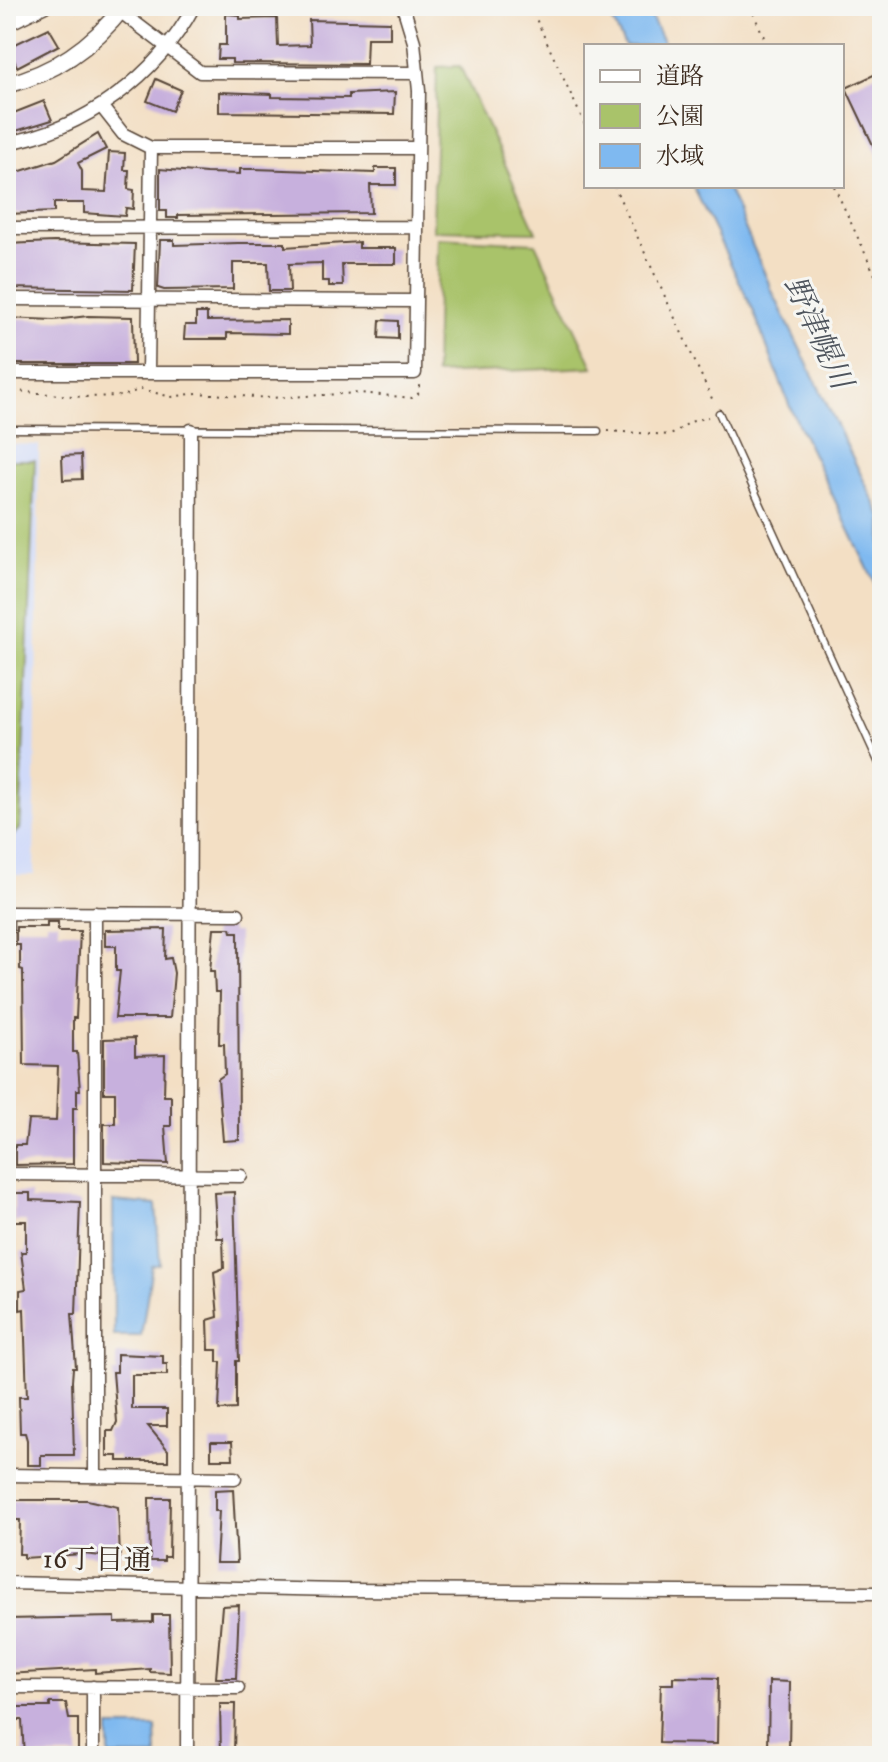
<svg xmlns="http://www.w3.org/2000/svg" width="888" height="1762" font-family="'IM FELL DW Pica','Noto Serif JP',serif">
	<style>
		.built { fill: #d0daf9 }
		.green { fill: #a9c36a; stroke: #727644; stroke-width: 2 }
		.water { fill: #7fb9f0; stroke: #5d7287; stroke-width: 2 }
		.building { fill: #c7b0dd }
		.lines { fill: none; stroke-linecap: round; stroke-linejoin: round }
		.lane-casing { stroke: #574537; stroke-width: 9 }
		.street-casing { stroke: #574537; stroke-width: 15 }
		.secondary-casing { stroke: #574537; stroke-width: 19 }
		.path { stroke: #574537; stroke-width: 2; stroke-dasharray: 2 6; stroke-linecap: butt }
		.lane { stroke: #fff; stroke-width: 6 }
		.street { stroke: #fff; stroke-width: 12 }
		.secondary { stroke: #fff; stroke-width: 16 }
		.labels { text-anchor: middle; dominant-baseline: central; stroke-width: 6; stroke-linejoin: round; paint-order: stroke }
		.street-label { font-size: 28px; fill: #3b2a1e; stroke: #f6f6f2 }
		.water-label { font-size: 30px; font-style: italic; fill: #4f555d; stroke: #f6f6f2 }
	</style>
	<rect width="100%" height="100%" fill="#f6f6f2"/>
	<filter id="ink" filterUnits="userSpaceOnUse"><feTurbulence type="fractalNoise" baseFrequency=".0125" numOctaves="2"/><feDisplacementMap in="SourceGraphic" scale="16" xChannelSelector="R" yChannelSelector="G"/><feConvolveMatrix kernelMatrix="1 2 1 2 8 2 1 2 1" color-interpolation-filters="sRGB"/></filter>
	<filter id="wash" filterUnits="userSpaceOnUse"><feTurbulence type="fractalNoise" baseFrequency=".006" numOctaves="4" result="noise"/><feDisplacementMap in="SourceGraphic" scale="32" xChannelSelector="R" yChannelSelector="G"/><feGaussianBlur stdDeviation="1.8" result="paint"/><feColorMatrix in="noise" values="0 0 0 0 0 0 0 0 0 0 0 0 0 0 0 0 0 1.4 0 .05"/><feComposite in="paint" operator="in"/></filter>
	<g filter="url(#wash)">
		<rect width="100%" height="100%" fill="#f3dfc4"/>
		<path class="built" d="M6 444 39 445 34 875H6Z"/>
		<path class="green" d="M460 66 536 232 433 230 437 67Z
			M438 238 535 243 593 367 435 374Z
			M6 460H35L20 829 6 842Z"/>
		<path class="water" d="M605 6H646L665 46H625Z
			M693 186H727L773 293 882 518V598L790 407 753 310Z
			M113 1201 156 1205 160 1264 152 1266 141 1336H114Z
			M109 1727H156L157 1756H109Z"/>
		<g id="blocks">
			<path class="building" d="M226 14 240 15V19L277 18 278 46 310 45 309 20 390 22V38H367L366 64 232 63V59H218L219 45H226Z
				M49 28 59 45 17 67 9 47Z
				M882 71V164L846 88Z
				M156 79 181 90 172 111 147 101Z
				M219 92 272 94V97L349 98V94L395 92 394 114 219 112Z
				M44 101 52 120 6 134V116Z
				M98 134 106 149 78 163 82 171V191L106 192 109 152 125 153 124 170H129L128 189 134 190 133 209 126 208 125 216 110 215 84 213V203H54V212L8 214 6 170 21 171 56 160Z
				M375 168H396V185H370L371 213 178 215V218H167V211H160V169L206 173 240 174V169H254L375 173Z
				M160 240H174V245L238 243H285V247L359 242V248H396V264H342L343 286H329V281H322V263L289 264 290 291H269L268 263H233V289L164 290 158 288Z
				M54 242 135 244 133 290 6 288V244Z
				M196 313H207V321L288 320V334L227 333V339H184L185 325H196Z
				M88 316 133 317 134 364H6V318L54 320Z
				M380 320 398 321V339L379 338Z
				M81 455 82 479 63 480 62 456Z
				M47 922H58V931H80L76 1018H73V1052H77L80 1090H77V1108H73V1164L15 1165V1145H25L28 1120 56 1121 58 1066 24 1065 23 970 20 969V945H16V927H47Z
				M214 928H231L232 932H238L239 1140 223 1141 218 1079 225 1074 224 1044H219L220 992H215L214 971H210Z
				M166 929 165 959 171 958 174 973 170 1018H115L120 971H116V946H105V930Z
				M135 1038V1056L165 1055 164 1096H171V1126H165L168 1164 104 1162V1124H115V1093H104V1039Z
				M234 1192 239 1361H236V1409L219 1410 221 1362H217V1350H209L208 1320 218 1317 214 1272 224 1268 223 1238H217L214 1193Z
				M14 1193H30V1200L80 1202 76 1314H72L76 1368H73L72 1381 74 1455H41V1465H27V1440L25 1433H20L19 1397H27L24 1309 20 1310V1290L26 1289 21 1252H26V1221H14Z
				M117 1354 163 1356V1364H167V1375H132V1409H167V1426H148L168 1450V1461H118V1456H107V1431H113L117 1422 113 1372H117Z
				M211 1442H232L233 1459H211Z
				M233 1489 237 1563H216L219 1511H215V1490Z
				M149 1498H170L169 1557H164V1561H150Z
				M6 1500H87L118 1507 120 1558 83 1554 24 1558V1554H19L20 1520H6Z
				M239 1605 236 1678H216L222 1606Z
				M153 1615H169L170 1673 150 1672V1669L95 1673V1669L6 1674V1619L115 1617V1623L153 1622Z
				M673 1677 718 1678 717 1744 659 1743 661 1684H673Z
				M769 1681 790 1682 789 1752 768 1751Z
				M50 1703H66L69 1719H78V1756H24L22 1720H13V1707H50Z
				M220 1704H235L234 1756H221Z"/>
		</g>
	</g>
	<g filter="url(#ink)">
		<use href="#blocks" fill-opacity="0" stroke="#574537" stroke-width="2"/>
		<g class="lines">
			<defs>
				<path id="lane" d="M719 413 882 770
					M6 429 598 431"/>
				<path id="street" d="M113 6 200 72 417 73
					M6 25 45 6
					M101 106 123 134 151 148H418
					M6 143C84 130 157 76 194 6
					M6 228 416 227
					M6 299 416 301
					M6 373H415L419 91 414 42 403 6
					M148 373 151 148
					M6 913 238 914
					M6 979 7 913
					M6 1174 241 1176
					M6 1475 235 1478
					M95 1476V913
					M6 1583 341 1590 882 1593
					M6 1687 238 1688
					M93 1756V1687
					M187 1756 191 430"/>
				<path id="secondary" d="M6 85C55 73 93 46 124 6"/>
			</defs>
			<use href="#lane" class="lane-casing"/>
			<use href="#street" class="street-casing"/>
			<use href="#secondary" class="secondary-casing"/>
			<path class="path" d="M530 6 586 127
				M750 6 768 46
				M614 186 714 403
				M834 186 882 290
				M6 390 82 397 123 396 141 389 171 397 197 393 270 398 359 393 412 398 419 393V385
				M608 431 671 435 690 422 708 417"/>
			<use href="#lane" class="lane"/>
			<use href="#street" class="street"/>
			<use href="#secondary" class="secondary"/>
		</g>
	</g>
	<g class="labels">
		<g class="street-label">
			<text transform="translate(97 1560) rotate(1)">16丁目通</text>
		</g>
		<g class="water-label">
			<text transform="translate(817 333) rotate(65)">野津幌川</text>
		</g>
	</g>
	<rect width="888" height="1762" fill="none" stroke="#f6f6f2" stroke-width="32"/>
	<rect x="584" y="44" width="260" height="144" fill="#f6f6f2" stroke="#aba49d" stroke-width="2"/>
	<rect x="600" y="70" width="40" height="12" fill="#ffffff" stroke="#aba49d" stroke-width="2"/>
	<text x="656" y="84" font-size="24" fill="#3b2a1e">道路</text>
	<rect x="600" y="104" width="40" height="24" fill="#a9c36a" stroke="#aba49d" stroke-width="2"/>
	<text x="656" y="124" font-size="24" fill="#3b2a1e">公園</text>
	<rect x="600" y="144" width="40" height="24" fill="#7fb9f0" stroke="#aba49d" stroke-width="2"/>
	<text x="656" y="164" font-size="24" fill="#3b2a1e">水域</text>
</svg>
